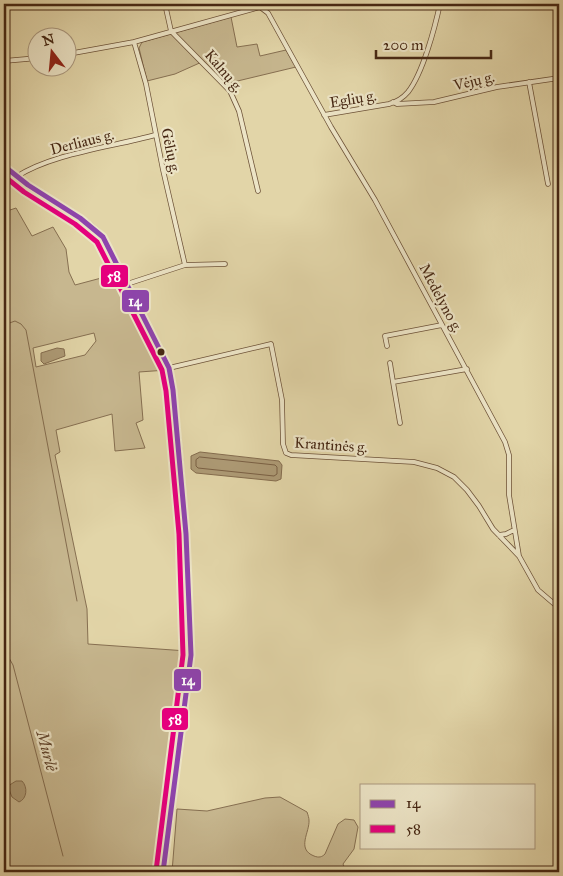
<svg xmlns="http://www.w3.org/2000/svg" width="563" height="876" font-family="'IM FELL Great Primer',serif">
	<style>
		.green { fill: #c7b78f; stroke: #866f51; fill-rule: evenodd }
		.water { fill: #ad9a75; stroke: #846c4e }
		.lines { fill: none; stroke-linecap: round; stroke-linejoin: round }
		.shore { stroke: #7a6044; stroke-width: 1 }
		.stream { stroke: #846c4e; stroke-width: 1 }
		.minor-casing { stroke: #6d5238; stroke-width: 5.5 }
		.major-casing { stroke: #462713; stroke-width: 7 }
		.minor { stroke: #ece4c6; stroke-width: 4 }
		.major { stroke: #e2d5a8; stroke-width: 5 }
		.bus-1-casing { stroke: #ece4c6; stroke-width: 9 }
		.bus-2-casing { stroke: #ece4c6; stroke-width: 9 }
		.bus-1 { stroke: #8e44ad; stroke-width: 5 }
		.bus-2 { stroke: #e5007d; stroke-width: 5 }
		.bus-dot { fill: #462713; stroke: #ece4c6; stroke-width: 2 }
		.labels { text-anchor: middle; dominant-baseline: central; stroke-width: 4.5; stroke-linejoin: round; paint-order: stroke }
		.street-label { font-size: 15px; fill: #462713; stroke: #ece4c6 }
		.water-label { font-size: 16px; font-style: italic; fill: #60442c; stroke: #ece4c6 }
		.line-badge { stroke: #ece4c6; stroke-width: 2 }
		.badge-label { font-size: 14px; text-anchor: middle; font-weight: bold; fill: #fff }
	</style>
	<rect width="100%" height="100%" fill="#e2d5a8"/>
	<filter id="stains"><feTurbulence type="fractalNoise" baseFrequency=".004" numOctaves="4"/><feColorMatrix values="0 0 0 0 .2 0 0 0 0 .09 0 0 0 0 .02 0 0 0 .5 -.17"/></filter>
	<radialGradient id="worn" r=".72"><stop offset=".6" stop-color="#630" stop-opacity="0"/><stop offset="1" stop-color="#630" stop-opacity=".3"/></radialGradient>
	<path class="green" d="M231 17 237 47 257 44 260 56 286 50 296 67 225 84 204 61 175 74 147 81 139 48 142 42Z
		M16 208 32 236 53 227 66 249 69 272 75 285 120 273 167 370 139 372 143 420 136 423 145 448 115 451 112 414 56 430 60 452 55 455 87 609 88 644 187 651 160 872H4V212ZM94 333 96 341 85 355 36 367 33 348Z
		M280 797 307 812C308 815 309 818 309 820 310 832 296 849 314 856 319 858 322 857 325 854L338 824 345 819 354 820 358 827 354 849 343 864 345 869 349 872H172L177 809 207 811 265 798Z"/>
	<path class="water" d="M57 348 64 349 65 356 44 364 41 361V353Z
		M200 452 279 461 282 465 281 479 276 481 196 473 191 469V456Z
		M16 781H22C28 787 27 799 19 802L12 797 8 787V786Z"/>
	<g class="lines">
		<path class="shore" d="M200 457 275 465 277 467V474L274 476 198 468 196 466V460Z"/>
		<path class="stream" d="M4 325 15 321 21 324 26 330 77 601
			M4 655 9 658 13 665 63 856"/>
		<defs>
			<path id="minor" d="M165 4 171 31 230 91 239 111 258 191
				M134 42 146 84 163 170 185 265
				M68 54 134 42 260 7 268 13 331 127 375 200 505 442 509 455V495L519 556 538 590 559 608
				M4 61 38 58
				M529 82 548 184
				M393 102 397 104 434 102 497 87 559 78
				M324 115 389 104C396 102 403 98 408 92 423 73 435 27 440 4
				M16 177C53 153 113 147 155 135
				M127 284 185 265 225 264
				M387 346 385 336 442 325
				M390 363 393 382 467 369
				M169 368 271 344 282 400 283 444 286 453 291 455 414 462 437 468 454 477 467 490 479 506 493 529 519 556
				M393 382 400 423
				M499 535 506 534 514 530"/>
			<path id="major" d="M4 166C33 195 75 208 103 237L169 368 173 390 179 452 186 534 191 655 163 872"/>
		</defs>
		<use href="#minor" class="minor-casing"/>
		<use href="#major" class="major-casing"/>
		<use href="#minor" class="minor"/>
		<use href="#major" class="major"/>
		<defs>
			<path id="bus-1" d="M4 166 28 185 80 218 103 237 169 368 173 390 186 534 191 655 163 872"/>
			<path id="bus-2" d="M4 176 24 192 75 224 97 242 162 370 166 391 179 534 183 655 156 871"/>
		</defs>
		<use href="#bus-1" class="bus-1-casing"/>
		<use href="#bus-2" class="bus-2-casing"/>
		<use href="#bus-1" class="bus-1"/>
		<use href="#bus-2" class="bus-2"/>
	</g>
	<circle class="bus-dot" cx="161" cy="352" r="4.5"/>
	<g class="labels">
		<g class="street-label">
			<text transform="translate(224 71) rotate(50)">Kalnų g.</text>
			<text transform="translate(474 81) rotate(-13)">Vėjų g.</text>
			<text transform="translate(353 99) rotate(-9)">Eglių g.</text>
			<text transform="translate(82 142) rotate(-14)">Derliaus g.</text>
			<text transform="translate(171 151) rotate(78)">Gėlių g.</text>
			<text transform="translate(441 298) rotate(62)">Medelyno g.</text>
			<text transform="translate(331 445) rotate(4)">Krantinės g.</text>
		</g>
		<g class="water-label">
			<text transform="translate(47 751) rotate(75)">Murlė</text>
		</g>
	</g>
	<g class="line-badge">
		<rect x="100" y="264" width="29" height="24" rx="5" fill="#e5007d"/>
		<rect x="121" y="289" width="29" height="24" rx="5" fill="#8e44ad"/>
		<rect x="173" y="668" width="29" height="24" rx="5" fill="#8e44ad"/>
		<rect x="161" y="707" width="28" height="24" rx="5" fill="#e5007d"/>
	</g>
	<g class="badge-label">
		<text x="114" y="281">58</text>
		<text x="135" y="306">14</text>
		<text x="188" y="685">14</text>
		<text x="175" y="724">58</text>
	</g>
	<rect width="563" height="876" fill="none" stroke="#e2d5a8" stroke-width="20"/>
	<rect x="5" y="5" width="553" height="866" fill="none" stroke="#462713" stroke-width="2.5"/>
	<rect x="10" y="10" width="543" height="856" fill="none" stroke="#462713"/>
	<rect x="360" y="784" width="175" height="65" fill="#ece4c6" stroke="#aa987e"/>
	<rect x="370" y="800" width="25" height="8" fill="#8e44ad" stroke="#aa987e"/>
	<text x="406" y="808" font-size="15" fill="#462713">14</text>
	<rect x="370" y="825" width="25" height="8" fill="#e5007d" stroke="#aa987e"/>
	<text x="406" y="834" font-size="15" fill="#462713">58</text>
	<g transform="translate(52 52) rotate(344)"><circle r="24" fill="#ece4c6" stroke="#aa987e"/>
	<path d="M0-4L9 19L0 12L-9 19Z" fill="#8f2418"/>
	<text y="-8" font-size="14" font-weight="bold" text-anchor="middle" fill="#462713">N</text>
	</g>
	<path d="M376 50v8h115v-8" fill="none" stroke="#462713" stroke-width="2.5"/>
	<text x="383" y="50" font-size="15" fill="#462713" stroke="#ece4c6" stroke-width="4" paint-order="stroke">200 m</text>
	<rect width="100%" height="100%" filter="url(#stains)"/>
	<rect width="100%" height="100%" fill="url(#worn)"/>
</svg>
